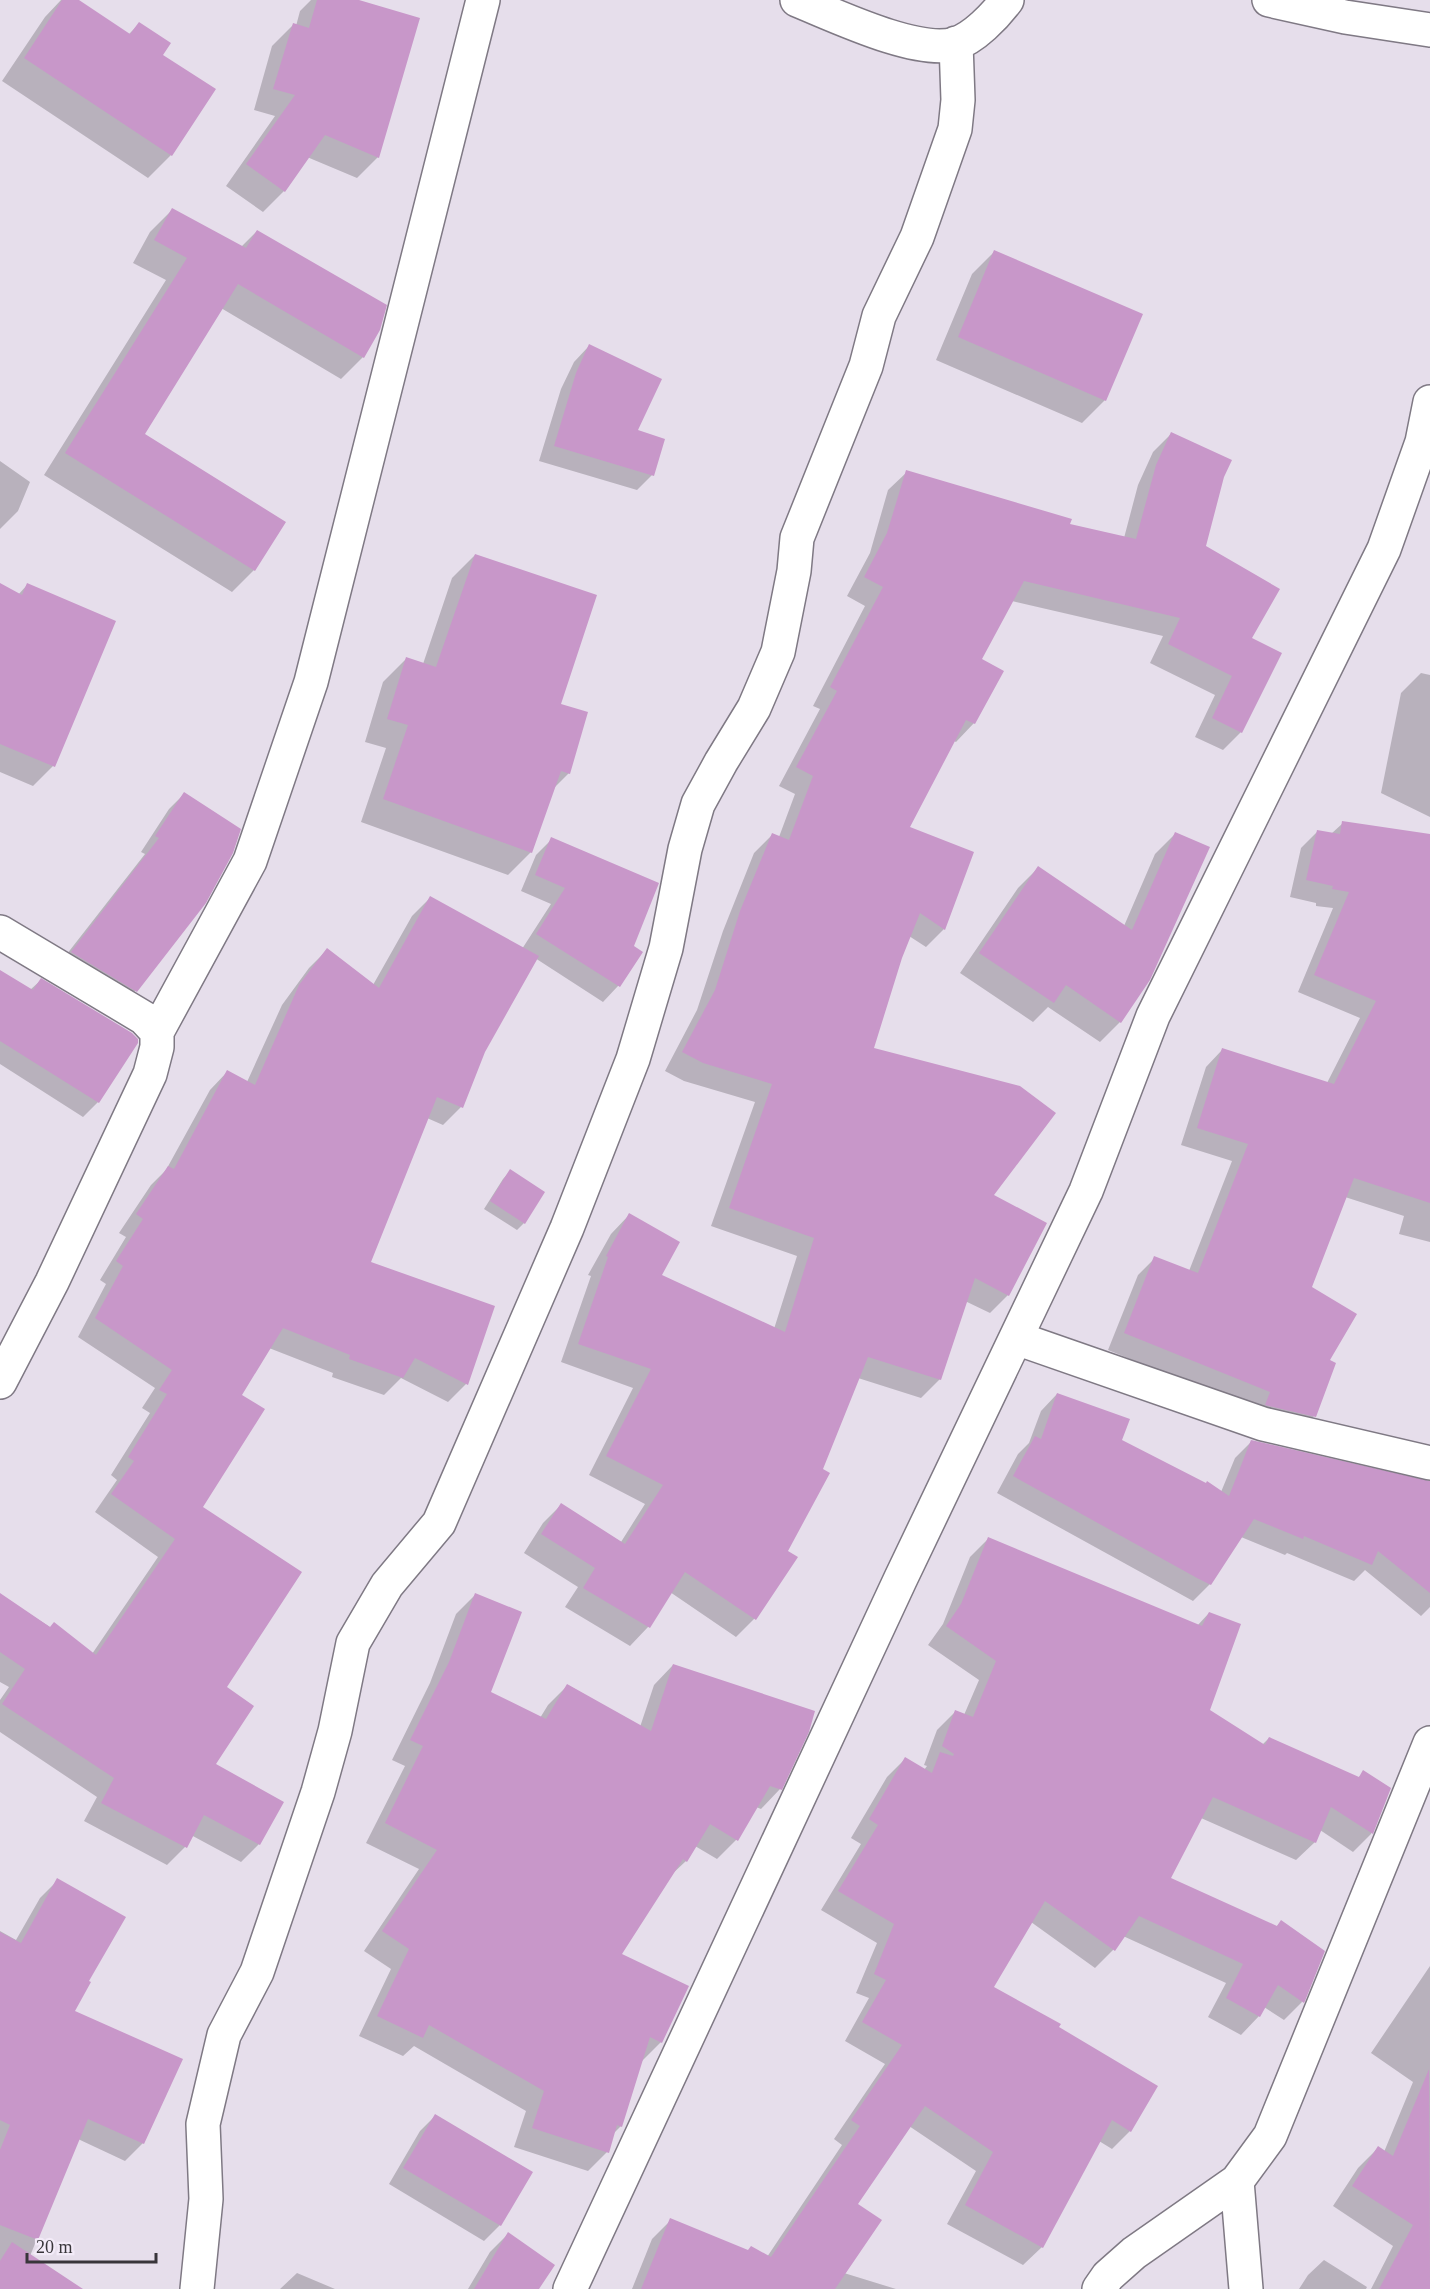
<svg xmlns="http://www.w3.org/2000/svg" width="1430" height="2289" font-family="'Times New Roman',serif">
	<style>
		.shadow { fill: #0003 }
		.building { fill: #c897c9 }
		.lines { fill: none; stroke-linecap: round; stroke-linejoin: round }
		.minor-casing { stroke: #7f7984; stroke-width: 36 }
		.minor { stroke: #fff; stroke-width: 33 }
	</style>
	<rect width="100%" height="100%" fill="#e6deeb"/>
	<path class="shadow" d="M61 0H76L128 35 139 24 161 55 171 155 148 178 2 81 45 17Z
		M311 0H354L378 157 357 178 307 157 284 191 263 212 226 186 275 116 254 110 272 46 293 25 296 26 300 11Z
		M172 210 241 247 257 231 363 357 341 379 221 308 143 434 254 570 232 592 44 475 166 280 133 263 150 232Z
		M995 251 1105 400 1082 423 936 360 972 274Z
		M589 346 636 431 652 475 637 490 539 461 561 389 574 362Z
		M1171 434 1223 477 1204 547 1249 638 1241 732 1223 750 1195 737 1215 695 1150 663 1163 636 1012 601 980 660 974 723 956 742 954 741 908 828 944 929 926 947 909 936 900 958 872 1049 991 1195 1008 1295 990 1313 965 1301 940 1379 921 1398 858 1378 786 1551 754 1619 736 1637 670 1592 648 1627 630 1646 565 1607 578 1587 524 1553 543 1523 561 1505 621 1542 645 1504 589 1475 633 1388 561 1362 591 1276 588 1275 611 1234 629 1215 659 1276 774 1329 797 1256 711 1226 755 1102 684 1081 665 1071 697 1010 723 931 754 853 773 834 779 837 795 794 779 786 820 709 813 706 865 606 847 596 870 553 888 490 907 472 1069 525 1124 538 1138 485 1153 452Z
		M0 461 30 482 18 511 0 529Z
		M475 555 559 705 569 773 553 789 531 852 508 875 361 822 386 748 365 742 383 682 406 659 423 664 452 578Z
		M0 585 18 595 27 585 53 766 33 786 0 772Z
		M1421 673 1430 675V817L1381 793 1401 693Z
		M184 794 135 991 120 1006 56 968 145 854 141 852 169 809Z
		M1343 823 1430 835V1242L1399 1234 1404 1216 1345 1197 1310 1287 1327 1361 1314 1416 1297 1433 1254 1409 1108 1350 1138 1275 1155 1258 1189 1271 1232 1161 1181 1145 1206 1067 1222 1050 1327 1083 1360 1018 1298 992 1333 908 1316 906V903L1290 897 1301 848 1318 831 1331 834Z
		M1175 834 1120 1022 1100 1042 1048 1007 1033 1022 960 973 1018 888 1038 868 1124 926 1155 854Z
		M552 839 632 946 641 952 618 986 603 1002 535 958 484 1052 461 1107 443 1125 427 1118 369 1263 493 1307 466 1384 448 1402 401 1378 384 1395 332 1377 333 1373 269 1348 240 1395 201 1507 225 1688 213 1765 259 1844 241 1862 191 1835 185 1847 167 1865 84 1821 97 1797 0 1732V1700L9 1687 0 1682V1595L92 1654 158 1557 95 1512 117 1480 111 1475 150 1413 142 1408 155 1388 78 1337 106 1284 100 1280 126 1237 119 1233 151 1185 166 1170 210 1090 227 1072 247 1082 282 1005 309 968 327 950 373 985 412 916 430 898 522 949 551 904 521 891 536 855Z
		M0 972 30 990 41 980 98 1102 83 1117 0 1064Z
		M510 1171 524 1223 517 1230 484 1209 503 1179Z
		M1057 1394 1121 1441 1221 1492 1235 1458 1252 1441 1430 1483V1607L1421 1616 1365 1570 1354 1581 1287 1553 1285 1555 1241 1537 1210 1584 1193 1601 997 1493 1018 1454 1029 1443 1041 1411Z
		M988 1539 1197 1626 1209 1613 1208 1711 1262 1745 1269 1738 1358 1778 1364 1772 1390 1788 1371 1834 1353 1852 1320 1830 1315 1842 1296 1860 1201 1818 1169 1879 1276 1927 1281 1922 1302 2002 1284 2020 1264 2007 1259 2016 1241 2035 1208 2017 1226 1983 1123 1936 1113 1950 1095 1968 1031 1922 991 1988 1057 2027 1130 2131 1112 2149 1099 2141 1042 2247 1023 2265 947 2224 976 2171 909 2126 856 2204 844 2273 896 2289H632L652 2239 671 2220 747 2251 767 2257 842 2145 834 2139 885 2064 845 2041 869 1998 856 1993 877 1943 821 1910 861 1844 851 1838 887 1777 905 1759 924 1770 927 1766 924 1765 937 1730 955 1712 964 1715 979 1680 928 1645 943 1624 970 1557Z
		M475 1595 489 1693 540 1718 548 1705 568 1685 640 1727 654 1685 673 1665 780 1789 761 1809 756 1807 736 1840 717 1859 695 1846 686 1861 670 1876 619 1955 661 2042 641 2062 621 2126 613 2134 607 2152 588 2171 514 2147 526 2111 414 2046 403 2056 359 2036 391 1969 364 1951 419 1869 366 1843 405 1766 392 1760 430 1683 456 1614Z
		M58 1880 87 1981 73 2012 143 2143 125 2161 78 2139 30 2256 80 2289H0V1931L16 1940 40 1898Z
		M1430 1966V2289H1371L1393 2246 1333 2206 1358 2168 1378 2148 1384 2152 1413 2082 1371 2053Z
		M435 2116 531 2173 500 2225 484 2241 389 2184 420 2131Z
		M508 2234 537 2289H468L490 2252Z
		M1324 2260 1367 2287 1366 2289H1299L1308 2275Z
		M297 2273 335 2289H280Z"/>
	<path class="building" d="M62 0H79L130 34 139 22 171 43 163 55 216 89 172 156 24 58Z
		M317 0H359L420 18 379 158 325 135 285 192 246 164 295 95 273 89 293 23 309 28Z
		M172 208 246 248 257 230 387 305 380 330 364 358 238 284 145 434 286 522 255 571 65 453 187 258 154 240Z
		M994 250 1143 314 1106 401 958 337Z
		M589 344 662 379 638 430 665 439 654 476 554 446 576 373Z
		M1171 432 1232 460 1224 477 1206 546 1280 589 1252 638 1282 653 1242 733 1212 718 1232 676 1168 644 1180 618 1024 581 982 659 1004 671 975 724 966 720 910 827 974 852 945 930 920 913 902 958 874 1048 1020 1086 1056 1113 994 1195 1047 1223 1009 1296 975 1278 941 1380 868 1357 823 1469 830 1473 788 1551 798 1557 756 1620 685 1572 650 1628 583 1588 595 1568 541 1534 561 1503 625 1544 663 1485 606 1456 651 1369 578 1344 608 1257 606 1256 629 1213 680 1242 662 1275 785 1332 814 1238 729 1208 772 1084 703 1063 682 1052 715 990 740 911 772 833 789 840 813 776 796 767 837 691 830 687 883 587 864 577 887 533 906 470 1072 519 1070 524 1136 539 1156 465Z
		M475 554 597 595 561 704 588 712 570 774 561 771 532 853 383 799 408 725 387 719 406 657 436 667Z
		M0 583 22 595 27 583 116 621 55 767 0 744Z
		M184 792 241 829 233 853 206 903 137 992 71 952 159 838 155 836Z
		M1342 821 1430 834V1203L1354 1178 1312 1287 1357 1314 1330 1360 1336 1363 1316 1417 1265 1405 1270 1392 1124 1333 1154 1256 1198 1273 1248 1144 1197 1128 1222 1048 1334 1084 1376 1001 1314 975 1349 892 1332 889 1333 886 1306 880 1317 830 1340 834Z
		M1175 832 1210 847 1150 980 1121 1023 1066 985 1054 1003 979 953 1038 866 1132 930Z
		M551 837 659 883 634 946 643 952 620 987 536 934 565 888 535 875Z
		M430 896 539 956 485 1052 463 1108 437 1097 371 1262 495 1306 468 1385 415 1358 403 1378 349 1359 350 1355 283 1328 242 1395 265 1409 203 1507 302 1572 227 1687 254 1706 216 1764 284 1802 260 1845 204 1815 187 1848 101 1803 114 1778 2 1704 25 1669 0 1652V1593L50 1627 54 1622 96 1655 175 1539 111 1494 134 1461 128 1457 167 1394 159 1390 172 1370 95 1318 123 1266 116 1261 143 1219 136 1214 168 1166 174 1169 227 1070 255 1085 299 985 327 948 379 988Z
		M0 970 33 990 41 978 132 1033 138 1039V1043L99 1103 0 1041Z
		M510 1169 545 1192 525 1224 490 1201Z
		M1057 1393 1130 1419 1122 1440 1206 1483 1207 1481 1229 1496 1251 1440 1430 1481V1593L1378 1551 1372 1565 1304 1536 1303 1539 1254 1519 1211 1585 1197 1578 1013 1476 1035 1436 1041 1439Z
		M988 1537 1202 1626 1209 1612 1241 1624 1210 1710 1265 1745 1269 1737 1359 1777 1363 1770 1391 1788 1373 1834 1331 1807 1316 1843 1213 1797 1171 1878 1277 1926 1281 1920 1325 1951 1305 2001 1304 2003 1278 1985 1260 2017 1226 1998 1243 1964 1139 1916 1115 1951 1045 1901 994 1987 1061 2024 1059 2027 1158 2086 1131 2132 1112 2120 1043 2248 965 2205 993 2152 925 2106 858 2204 882 2220 835 2289H641L670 2218 748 2250 751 2246 771 2257 860 2126 851 2120 902 2045 862 2022 886 1980 874 1974 894 1924 838 1891 878 1825 869 1819 905 1757 932 1773 940 1752 953 1756 954 1754 942 1746 955 1710 973 1717 996 1661 946 1626 961 1604Z
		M475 1593 522 1612 491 1692 546 1719 567 1684 651 1731 673 1664 815 1711 809 1732 782 1790 770 1786 738 1841 710 1824 687 1862 683 1859 622 1954 689 1986 662 2043 650 2037 622 2127 617 2125 609 2153 532 2128 544 2091 429 2025 423 2038 377 2016 409 1949 382 1931 437 1850 385 1823 423 1746 410 1740 449 1662Z
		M57 1878 126 1917 89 1981 91 1982 75 2011 183 2059 144 2144 88 2119 38 2240 0 2225V2150L10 2125 0 2120V1932L21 1943Z
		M1429 2069 1430 2289H1379L1413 2225 1352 2186 1378 2146 1393 2156Z
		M435 2114 533 2172 501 2226 403 2168Z
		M508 2232 555 2265 539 2289H474Z
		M12 2242 83 2289H0V2261Z"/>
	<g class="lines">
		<defs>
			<path id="minor" d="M797 0C834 15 917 55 955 44 974 38 995 16 1007 0
				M1269 0 1345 17 1430 30
				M0 932 144 1018 157 1032V1047L150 1074 52 1282 0 1382
				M157 1032 250 861 311 682 483 0
				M1016 1338 1263 1424 1430 1463
				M1237 2181 1246 2289
				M197 2289 206 2199 203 2124 224 2035 257 1972 318 1792 335 1731 353 1643 387 1585 439 1523 567 1228 633 1059 666 948 685 849 698 804 721 762 754 708 778 652 794 571 797 538 866 366 879 316 917 237 955 129 958 100 956 43
				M570 2289 900 1580 1086 1191 1153 1016 1384 549 1422 442 1430 402
				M1099 2289 1108 2276 1134 2253 1237 2181 1270 2136 1430 1743"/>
		</defs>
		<use href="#minor" class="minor-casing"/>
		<use href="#minor" class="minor"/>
	</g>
	<path d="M27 2253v9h129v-9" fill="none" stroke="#38353a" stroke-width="3"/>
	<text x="36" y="2253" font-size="18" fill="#38353a" stroke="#f3ebf8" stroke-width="4.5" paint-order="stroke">20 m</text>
</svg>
